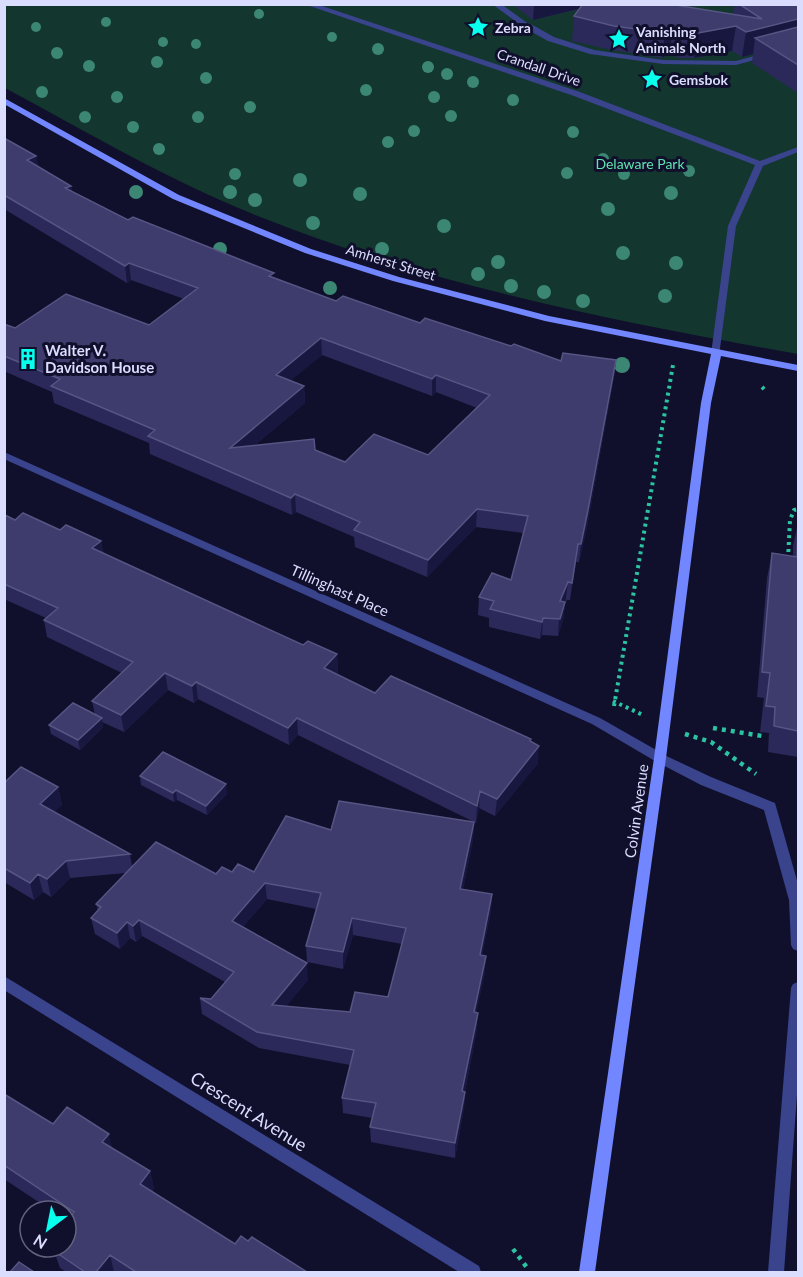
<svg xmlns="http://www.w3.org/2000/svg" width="803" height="1277" font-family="Lato,sans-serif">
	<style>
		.green { fill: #13372f }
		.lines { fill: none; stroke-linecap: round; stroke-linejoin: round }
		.path-far1 { stroke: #2bc3a1; stroke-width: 4; stroke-dasharray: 3 4; stroke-linecap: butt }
		.path { stroke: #2bc3a1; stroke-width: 4.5; stroke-dasharray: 4 5; stroke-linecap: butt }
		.lane { fill: #39448d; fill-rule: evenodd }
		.street { fill: #39448d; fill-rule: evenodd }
		.secondary { fill: #7286ff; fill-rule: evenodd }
		.tree { fill: #3c8674 }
		.wall { fill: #2a295a; fill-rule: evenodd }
		.shaded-wall { fill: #181740 }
		.building { fill: #3d3c6c; stroke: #565583; stroke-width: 1.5; fill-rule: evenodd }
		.labels { text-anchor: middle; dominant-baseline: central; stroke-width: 6; stroke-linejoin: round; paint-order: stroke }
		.far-poi-label { font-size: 14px; font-weight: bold; fill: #dbddff; stroke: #10102c; text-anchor: start }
		.far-street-label { font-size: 14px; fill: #dbddff; stroke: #10102c }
		.far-park-label { font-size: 14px; fill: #60e6ae; stroke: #10102c }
		.poi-label { font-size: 15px; font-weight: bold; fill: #dbddff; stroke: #10102c; text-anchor: start }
		.street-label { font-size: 15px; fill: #dbddff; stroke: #10102c }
		.near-street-label { font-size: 18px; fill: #dbddff; stroke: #10102c }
	</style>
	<rect width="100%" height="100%" fill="#10102c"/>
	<path class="green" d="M4 5H798V354C617 322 435 286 263 218 173 183 89 133 5 88Z"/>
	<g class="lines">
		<path class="path-far1" d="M762 387 765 390
			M788 559 790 520 794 510 798 509
			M613 701 643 715
			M614 706 673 365"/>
		<path class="path" d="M713 728 762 736
			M685 734 711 742 756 774
			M513 1249 528 1269"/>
		<path class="lane" d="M523 23H529L554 37 594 50 663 60 736 61 798 44V48L736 65 663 64 590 54 548 41 523 27Z
			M660 753 711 777 775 803 798 884V951L793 949 791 945 789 900 764 810 701 785 655 761 654 758 655 755Z
			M798 982V1081L784 1272H768L791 988 793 984Z"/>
		<path class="street" d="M304 4H316L580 92 760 161 798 147V152L763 166 736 226 719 356H713L711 354 728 226 755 165 574 96Z
			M492 4H501L530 25 523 27Z
			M4 452 600 718 665 755 666 758 665 761H655L592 724 4 459Z
			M4 976 479 1266 481 1272H459L4 990Z"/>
		<path class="secondary" d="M4 98 179 195 311 249 399 277 549 316 798 365V371L721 356 711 403 666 758 595 1272H579L654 758 701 403 711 354 545 321 393 281 305 253 173 199 4 104Z"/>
	</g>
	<g class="tree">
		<circle cx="259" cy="14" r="5"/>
		<circle cx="106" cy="22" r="5"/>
		<circle cx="36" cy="27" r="5"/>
		<circle cx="332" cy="37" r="5"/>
		<circle cx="163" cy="42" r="5"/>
		<circle cx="196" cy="44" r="5"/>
		<circle cx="378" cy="49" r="6"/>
		<circle cx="57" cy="53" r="6"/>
		<circle cx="157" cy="62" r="6"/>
		<circle cx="89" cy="66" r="6"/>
		<circle cx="428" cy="67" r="6"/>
		<circle cx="447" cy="74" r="6"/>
		<circle cx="206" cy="78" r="6"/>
		<circle cx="473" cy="82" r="6"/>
		<circle cx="366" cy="90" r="6"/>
		<circle cx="42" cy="92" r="6"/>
		<circle cx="117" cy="97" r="6"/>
		<circle cx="434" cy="97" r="6"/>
		<circle cx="513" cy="100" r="6"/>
		<circle cx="250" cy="107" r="6"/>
		<circle cx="451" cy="116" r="6"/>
		<circle cx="85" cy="117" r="6"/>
		<circle cx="198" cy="117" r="6"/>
		<circle cx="133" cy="127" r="6"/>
		<circle cx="414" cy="131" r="6"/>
		<circle cx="573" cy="132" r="6"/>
		<circle cx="388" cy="142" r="6"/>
		<circle cx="159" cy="149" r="6"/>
		<circle cx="603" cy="159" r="6"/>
		<circle cx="689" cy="171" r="6"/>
		<circle cx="567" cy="173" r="6"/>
		<circle cx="235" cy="174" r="6"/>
		<circle cx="624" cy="174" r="6"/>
		<circle cx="300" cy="180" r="7"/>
		<circle cx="136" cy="192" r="7"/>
		<circle cx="230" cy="192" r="7"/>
		<circle cx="671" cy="193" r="7"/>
		<circle cx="360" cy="194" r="7"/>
		<circle cx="255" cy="200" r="7"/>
		<circle cx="608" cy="209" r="7"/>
		<circle cx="313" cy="223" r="7"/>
		<circle cx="444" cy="226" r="7"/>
		<circle cx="220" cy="249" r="7"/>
		<circle cx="382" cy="249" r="7"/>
		<circle cx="623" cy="253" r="7"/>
		<circle cx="498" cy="262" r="7"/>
		<circle cx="676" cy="263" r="7"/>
		<circle cx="478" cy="274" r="7"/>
		<circle cx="511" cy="286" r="7"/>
		<circle cx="330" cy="288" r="7"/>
		<circle cx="544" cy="292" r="7"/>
		<circle cx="665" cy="296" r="7"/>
		<circle cx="583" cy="301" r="7"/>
		<circle cx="622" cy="365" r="8"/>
	</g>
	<path class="wall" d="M512 4H669L733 15 735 4H798V93L752 63 753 54 742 57 732 51 694 58H678L670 52 662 58 612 50 572 41 574 16 580 9 533 20Z
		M4 138 36 156 38 166 71 186 72 192 128 220 274 278 336 301 511 346 561 361 616 360 614 377 587 527 579 562H576L570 600H567L565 604 563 620 558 636 542 635 540 639 489 627V618L478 615 479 597 511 580 523 533 476 527 427 577 355 547 354 537 296 512 292 515 150 454 149 443 54 403 52 392 6 372 4 373V324L15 328 149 325 184 299 131 280 127 283 4 209ZM322 355 432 396 436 392 477 408 428 455 345 462 315 450 255 445 305 403 304 386 290 380Z
		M4 516 15 520 60 530 101 541 103 553 303 645 337 654 338 672 336 674 375 693 531 741 538 763 495 816 479 808 476 823 298 735 289 745 198 699 194 703 168 690 124 732 102 722 103 727 80 750 51 734 49 725 95 715 92 701 122 673 47 637 44 620 46 618 4 599Z
		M798 523V757L768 752 769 733 760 732 764 698 757 697 767 578 772 553 793 557V546Z
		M140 776 227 794 207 815 177 800 174 802 141 785Z
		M4 783 58 787 62 805 54 812 130 854 132 866 216 874 232 872H254L331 830 474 822 473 839 463 889 492 894 491 911 482 955 485 972 476 1013 477 1029 465 1092 464 1108 455 1158 371 1142 370 1127 372 1118 343 1113 342 1098 350 1065 259 1048 202 1014 200 998 211 999 225 982 142 936 136 942 130 938 120 949 95 934 91 918 98 911 96 904 126 873 70 878 51 897 43 892 34 900 4 882ZM267 899 316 909 306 946 307 962 343 969 353 935 402 944 388 997 350 1012 286 1006 308 980 243 927Z
		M4 1094 53 1124 112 1148 150 1171 154 1189 152 1191 235 1244 248 1241 307 1272H66L60 1268 54 1251 69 1233 66 1223 67 1221 66 1220V1211H52L4 1179Z"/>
	<path class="shaded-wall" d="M534 4H591L590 6 533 20Z
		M798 19V42L755 38 753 54 742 57 746 32Z
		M736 26 732 51 694 58 698 33Z
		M673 27 670 52 662 58 665 33Z
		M36 156 39 172 27 160Z
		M71 186 74 202 65 188Z
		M129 263 131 280 127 283 125 266Z
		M321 338 322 355 277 392 276 375Z
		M616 360 614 377 587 527 579 562 581 544Z
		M436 375V392L432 396V379Z
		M304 386 305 403 231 465 230 448Z
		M295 494 296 512 292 515 291 498Z
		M477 509 476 527 427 577 428 560Z
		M101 541 103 558 92 548Z
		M578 544 576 562 570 600 572 583Z
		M568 582 563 620 558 636 560 601Z
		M543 618 542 635 540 639 542 622Z
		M337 654 338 672 325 686 324 668Z
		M165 673 168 690 124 732 121 715Z
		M196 682 198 699 194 703 192 686Z
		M102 718 103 727 80 750 78 740Z
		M297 718 298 735 289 745 288 728Z
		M539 746 538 763 495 816 497 799Z
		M226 784 227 794 207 815 206 806Z
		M58 787 62 805 44 821 40 804Z
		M176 790 177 800 174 802 173 793Z
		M480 791 479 808 476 823 477 806Z
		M474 822 473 839 460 905V889Z
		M66 861 70 878 51 897 47 879Z
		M38 874 43 892 34 900 30 883Z
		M265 883 267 899 234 938 232 921Z
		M492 894 491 911 479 971 480 955Z
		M352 918 353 935 343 969V952Z
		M139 920 142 936 136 942 133 926Z
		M127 922 130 938 120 949 117 933Z
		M486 956 485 972 473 1029 474 1012Z
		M307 963 308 980 273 1021 272 1005Z
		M478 1013 477 1029 462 1107V1091Z
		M465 1092 464 1108 455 1158V1143Z
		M109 1134 113 1152 102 1142Z
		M150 1171 154 1189 144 1201 140 1184Z
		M110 1255 114 1272H96Z"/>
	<path class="building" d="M583 4H669L762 19 739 4H798V19L746 32 736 26 698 33H681L673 27 665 33 614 26 574 16Z
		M798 27V65L755 38Z
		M4 138 36 156 27 160 71 186 65 188 128 220 133 217 274 273 269 276 336 301 343 296 420 323 425 318 511 346 514 344 561 361 563 353 616 360 588 510 581 544H578L572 583 568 582 560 601 565 602 560 619 543 618 542 622 490 609 494 601 479 597 492 573 511 580 528 516 477 509 428 560 354 530 360 522 295 494 291 498 148 436 155 430 51 386 60 379 4 356V324L15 328 66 294 149 325 198 288 129 263 125 266 4 195ZM321 338 432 379 436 375 490 395 428 455 374 434 345 462 315 450 314 439 230 448 304 386 276 375Z
		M23 513 60 530 66 525 101 541 92 548 303 645 308 641 337 654 324 668 375 693 391 676 531 739 530 741 539 746 497 799 480 791 477 806 297 718 288 728 196 682 192 686 165 673 121 715 92 701 133 662 44 620 58 608 4 584V516L5 515 15 520Z
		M798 528V731L774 726 775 707 766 706 770 673 762 672 772 553 797 557Z
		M73 703 102 718 78 740 49 725Z
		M163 752 226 784 206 806 176 790 173 793 140 776Z
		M21 767 58 787 40 804 130 854 66 861 47 879 38 874 30 883 4 868V783Z
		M339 801 474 822 460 889 492 894 480 955 486 956 474 1012 478 1013 462 1091 465 1092 455 1143 370 1127 376 1103 342 1098 354 1050 257 1032 200 998 211 999 234 972 139 920 133 926 127 922 117 933 91 918 101 907 96 904 156 842 216 874 222 867 232 872 238 864 254 872 286 816 331 830ZM265 883 321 893 306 946 343 952 352 918 406 928 388 997 355 992 350 1012 272 1005 307 963 232 921Z
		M4 1094 53 1124 67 1107 109 1134 102 1142 150 1171 140 1184 235 1244 241 1236 248 1241 252 1237 307 1272H136L110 1255 96 1272H85L54 1251 58 1247H66V1237L74 1227 66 1222 74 1212 4 1165Z
		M19 1262 34 1272H10Z"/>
	<defs>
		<symbol id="sight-bare" viewBox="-9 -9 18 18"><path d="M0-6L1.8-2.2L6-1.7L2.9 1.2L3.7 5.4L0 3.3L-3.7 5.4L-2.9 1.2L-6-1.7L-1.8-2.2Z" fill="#07ffee" stroke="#10102c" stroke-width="2.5" paint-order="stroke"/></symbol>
		<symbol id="building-bare" viewBox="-9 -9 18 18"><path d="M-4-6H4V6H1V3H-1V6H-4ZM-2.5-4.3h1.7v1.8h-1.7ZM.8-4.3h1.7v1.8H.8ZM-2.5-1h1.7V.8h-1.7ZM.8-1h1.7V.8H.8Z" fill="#07ffee" stroke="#10102c" stroke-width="2.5" paint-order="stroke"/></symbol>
	</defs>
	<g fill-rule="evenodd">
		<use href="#sight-bare" x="463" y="12" width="30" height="30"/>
		<use href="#sight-bare" x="604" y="24" width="30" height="30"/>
		<use href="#sight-bare" x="637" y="64" width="30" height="30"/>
		<use href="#building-bare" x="13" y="344" width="30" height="30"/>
	</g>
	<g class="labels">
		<g class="far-poi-label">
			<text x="495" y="27">Zebra</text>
			<text x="636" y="31">Vanishing<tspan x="636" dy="16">Animals North</tspan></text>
			<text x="669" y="79">Gemsbok</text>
		</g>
		<g class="far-street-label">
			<text transform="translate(539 67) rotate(19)">Crandall Drive</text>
			<text transform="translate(391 262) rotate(17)">Amherst Street</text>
		</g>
		<g class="far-park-label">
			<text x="640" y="163">Delaware Park</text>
		</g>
		<g class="poi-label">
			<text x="45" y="350">Walter V.<tspan x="45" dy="17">Davidson House</tspan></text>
		</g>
		<g class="street-label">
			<text transform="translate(340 590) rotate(24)">Tillinghast Place</text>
			<text transform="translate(636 811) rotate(-82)">Colvin Avenue</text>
		</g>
		<g class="near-street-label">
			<text transform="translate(249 1111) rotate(32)">Crescent Avenue</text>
		</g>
	</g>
	<rect width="803" height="1277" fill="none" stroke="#dbddff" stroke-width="12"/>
	<g transform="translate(48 1229) rotate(212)"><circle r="28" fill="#10102c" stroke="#616280" stroke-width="1.5"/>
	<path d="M0-4.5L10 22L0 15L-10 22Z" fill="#07ffee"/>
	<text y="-9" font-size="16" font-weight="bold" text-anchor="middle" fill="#dbddff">N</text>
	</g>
</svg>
